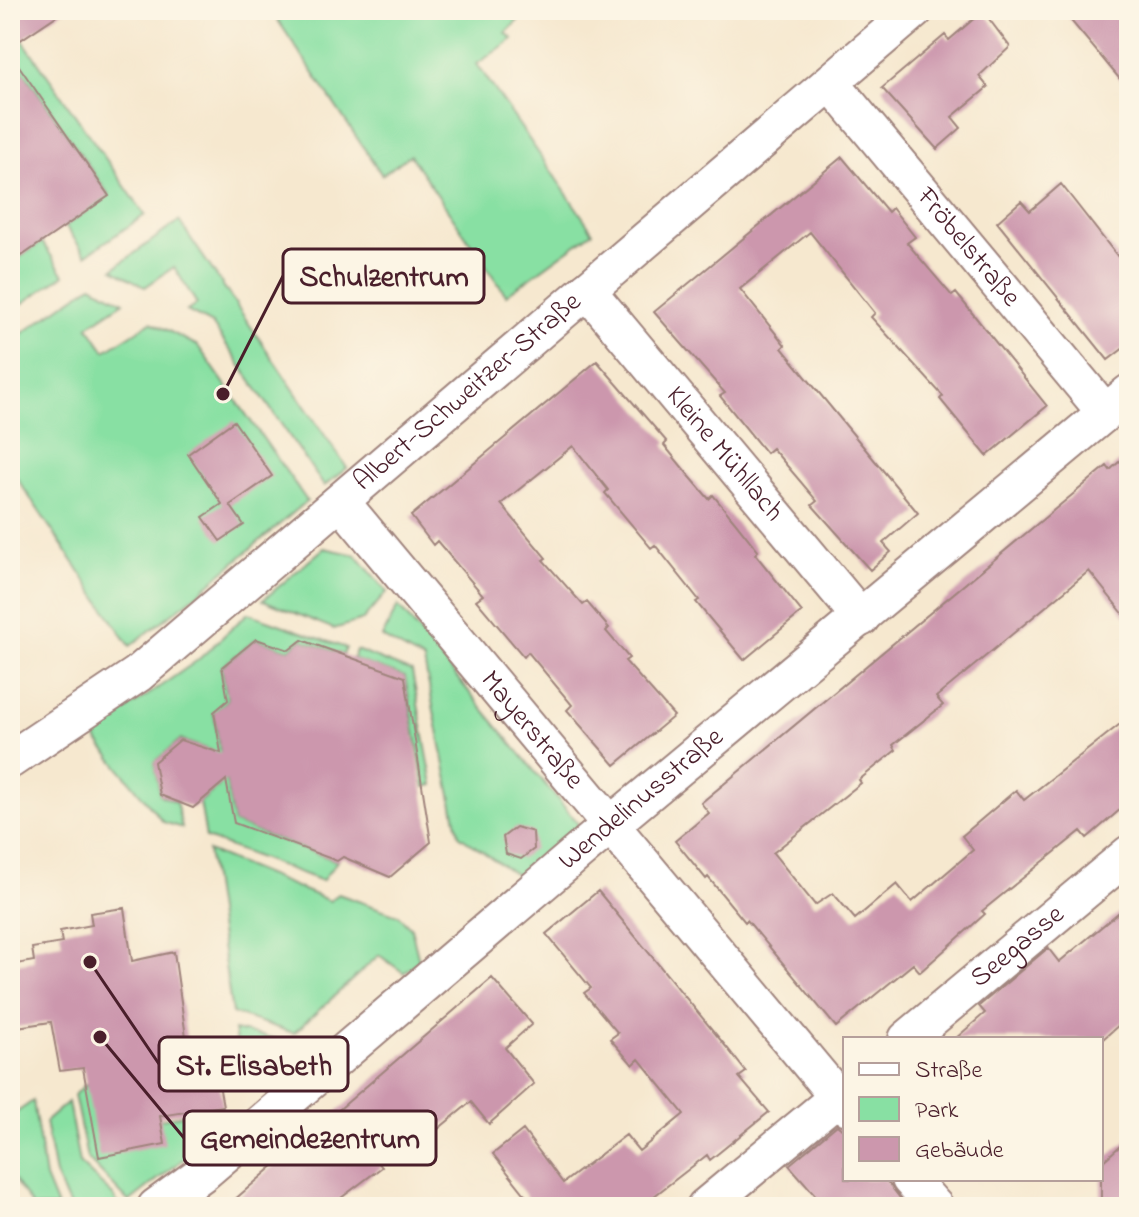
<svg xmlns="http://www.w3.org/2000/svg" width="1139" height="1217" font-family="'Indie Flower',sans-serif">
	<style>
		.green { fill: #88e0a3; stroke: #698067; stroke-width: 2 }
		.building { fill: #cc97ad }
		.lines { fill: none; stroke-linecap: round; stroke-linejoin: round }
		.minor-casing { stroke: #a0847d; stroke-width: 40 }
		.minor { stroke: #fff; stroke-width: 36 }
		.labels { text-anchor: middle; dominant-baseline: central; stroke-width: 6; stroke-linejoin: round; paint-order: stroke }
		.street-label { font-size: 28px; fill: #4a1f2b; stroke: #fcf5e5 }
		.leader { fill: none; stroke: #4a1f2b; stroke-width: 3 }
		.callout-dot { fill: #4a1f2b; stroke: #fcf5e5; stroke-width: 3 }
		.callout { fill: #fcf5e5; stroke: #4a1f2b; stroke-width: 3 }
		.callout-label { font-size: 30px; text-anchor: middle; font-weight: bold; fill: #4a1f2b }
	</style>
	<rect width="100%" height="100%" fill="#fcf5e5"/>
	<filter id="ink" filterUnits="userSpaceOnUse"><feTurbulence type="fractalNoise" baseFrequency=".0125" numOctaves="2"/><feDisplacementMap in="SourceGraphic" scale="16" xChannelSelector="R" yChannelSelector="G"/><feConvolveMatrix kernelMatrix="1 2 1 2 8 2 1 2 1" color-interpolation-filters="sRGB"/></filter>
	<filter id="wash" filterUnits="userSpaceOnUse"><feTurbulence type="fractalNoise" baseFrequency=".006" numOctaves="4" result="noise"/><feDisplacementMap in="SourceGraphic" scale="32" xChannelSelector="R" yChannelSelector="G"/><feGaussianBlur stdDeviation="1.8" result="paint"/><feColorMatrix in="noise" values="0 0 0 0 0 0 0 0 0 0 0 0 0 0 0 0 0 1.4 0 .05"/><feComposite in="paint" operator="in"/></filter>
	<g filter="url(#wash)">
		<rect width="100%" height="100%" fill="#f6e8cf"/>
		<path class="green" d="M271 10H528L506 33 513 39 477 64 593 232 506 295 410 155 382 175Z
			M22 39 145 215 86 255 65 226 109 195 10 53V48Z
			M179 221 347 468 324 486 212 324 187 311 197 304 174 267 145 287 113 269Z
			M42 242 64 275 10 312V264Z
			M92 285 124 302 88 326 105 351 151 322 198 346 307 501 196 595 130 646 10 468V342Z
			M324 548 356 555 387 592 363 620 334 629 263 600Z
			M398 606 579 825 519 877 459 835 424 661 382 637Z
			M248 613 346 648 343 655 302 640 289 650 256 639 222 667 228 700 214 713 234 823 337 861 322 881 206 838 200 802 220 785 213 751 180 740 155 762 160 795 176 802 182 828 163 822 92 734 198 660Z
			M356 650 412 672 433 785 425 787 405 677 353 659Z
			M208 851 330 901 338 894 398 915 411 928 419 960 404 973 379 955 294 1033 232 1013Z
			M234 1030 286 1041 243 1083Z
			M86 1084 160 1119 188 1114 195 1150 129 1202 87 1158 74 1095Z
			M33 1101 45 1178 57 1207H33L10 1174V1117Z
			M68 1102 79 1163 113 1195 119 1207H70L55 1175 45 1122Z"/>
		<g id="blocks">
			<path class="building" d="M10 10H65L10 47Z
				M1062 10H1129V90Z
				M983 11 1010 47 979 76 988 87 952 117 961 128 937 149 882 88 945 35 949 40Z
				M10 53 109 196 10 264Z
				M842 157 888 212 892 208 915 237 907 243 952 296 956 293 1047 406 987 456 940 399 943 396 871 317 875 313 810 232 740 289 785 345 782 348 918 513 883 543 891 552 870 570 812 505 817 501 772 448 766 453 720 396 725 393 654 312Z
				M1061 184 1129 271V344L1108 360 997 222 1021 201 1030 211Z
				M597 361 667 442 664 445 686 472 709 499 713 495 736 523 758 551 755 554 802 612 744 660 696 602 699 600 655 545 651 548 605 493 608 490 573 446 501 504 546 558 543 560 583 605 587 602 609 628 606 631 629 658 625 661 674 716 615 765 567 710 572 705 528 652 524 657 476 600 483 595 437 541 433 545 411 516Z
				M234 421 272 476 230 505 244 525 220 541 203 517 222 504 188 454Z
				M1129 453V621L1089 571 936 697 943 705 893 745 896 750 859 780 861 783 773 853 815 905 833 893 855 919 897 884 912 902 973 850 962 836 1016 790 1024 800 1129 717V802L1087 838 1081 831 982 911 985 914 920 972 913 964 836 1027 747 920 745 922 708 877 706 879 675 841 709 813 701 803 1107 466 1110 470Z
				M256 639 289 650 302 640 405 677 431 842 390 877 343 857 337 861 234 823 226 780 193 808 160 795 154 762 180 740 221 753 214 712 228 700 222 667Z
				M516 827 533 832 534 849 521 859 506 854 503 837Z
				M598 891 728 1049 746 1072 739 1077 769 1112 710 1160 707 1155 640 1207H535L493 1154 523 1130 563 1183 626 1135 639 1151 684 1114 639 1059 633 1065 610 1039 618 1033 584 993 591 988 546 934Z
				M1129 904V1016L1103 1039H955L985 1013 979 1006 1048 948 1059 962Z
				M124 908 132 961 174 952 188 1051 212 1047 223 1106 160 1116 165 1144 99 1157 83 1068 60 1071 51 1022 10 1028V965L34 961 32 948 62 943 60 931 92 925 90 913Z
				M492 978 532 1024 505 1048 534 1084 489 1124 471 1102 432 1134 417 1116 372 1155 382 1167 329 1207H226Z
				M837 1125 845 1132V1179H885L907 1207H826L789 1165Z
				M1129 1138V1207H1101V1163Z"/>
		</g>
	</g>
	<g filter="url(#ink)">
		<use href="#blocks" fill-opacity="0" stroke="#a0847d" stroke-width="2"/>
		<g class="lines">
			<defs>
				<g id="minor">
					<path id="s1" d="M831 83 1105 412"/>
					<path id="s2" d="M587 290 861 618"/>
					<path id="s3" d="M342 503 845 1106"/>
					<path id="s4" d="M10 760 138 674 915 10"/>
					<path id="s5" d="M907 1039 1129 854"/>
					<path d="M910 1179 935 1207"/>
					<path id="s6" d="M156 1207 204 1172 609 826 1129 393"/>
					<path d="M705 1207 845 1091"/>
				</g>
			</defs>
			<use href="#minor" class="minor-casing"/>
			<use href="#minor" class="minor"/>
		</g>
	</g>
	<g class="labels">
		<g class="street-label">
			<text stroke="none"><textPath href="#s1" startOffset="214">Fröbelstraße</textPath></text>
			<text stroke="none"><textPath href="#s4" startOffset="588">Albert-Schweitzer-Straße</textPath></text>
			<text stroke="none"><textPath href="#s2" startOffset="214">Kleine Mühllach</textPath></text>
			<text stroke="none"><textPath href="#s3" startOffset="296">Mayerstraße</textPath></text>
			<text stroke="none"><textPath href="#s6" startOffset="634">Wendelinusstraße</textPath></text>
			<text stroke="none"><textPath href="#s5" startOffset="144">Seegasse</textPath></text>
		</g>
	</g>
	<path class="leader" d="M223 394L283 276M90 962L159 1064M100 1037L184 1138"/>
	<g class="callout-dot">
		<circle cx="223" cy="394" r="8"/>
		<circle cx="90" cy="962" r="8"/>
		<circle cx="100" cy="1037" r="8"/>
	</g>
	<g class="callout">
		<rect x="283" y="249" width="201" height="54" rx="8"/>
		<rect x="159" y="1037" width="189" height="54" rx="8"/>
		<rect x="184" y="1111" width="252" height="54" rx="8"/>
	</g>
	<g class="callout-label">
		<text x="384" y="286">Schulzentrum</text>
		<text x="254" y="1075">St. Elisabeth</text>
		<text x="310" y="1148">Gemeindezentrum</text>
	</g>
	<rect width="1139" height="1217" fill="none" stroke="#fcf5e5" stroke-width="40"/>
	<rect x="843" y="1037" width="260" height="144" fill="#fcf5e5" stroke="#b59f9b" stroke-width="2"/>
	<rect x="859" y="1063" width="40" height="12" fill="#ffffff" stroke="#b59f9b" stroke-width="2"/>
	<text x="915" y="1077" font-size="24" fill="#4a1f2b">Straße</text>
	<rect x="859" y="1097" width="40" height="24" fill="#88e0a3" stroke="#b59f9b" stroke-width="2"/>
	<text x="915" y="1117" font-size="24" fill="#4a1f2b">Park</text>
	<rect x="859" y="1137" width="40" height="24" fill="#cc97ad" stroke="#b59f9b" stroke-width="2"/>
	<text x="915" y="1157" font-size="24" fill="#4a1f2b">Gebäude</text>
</svg>
